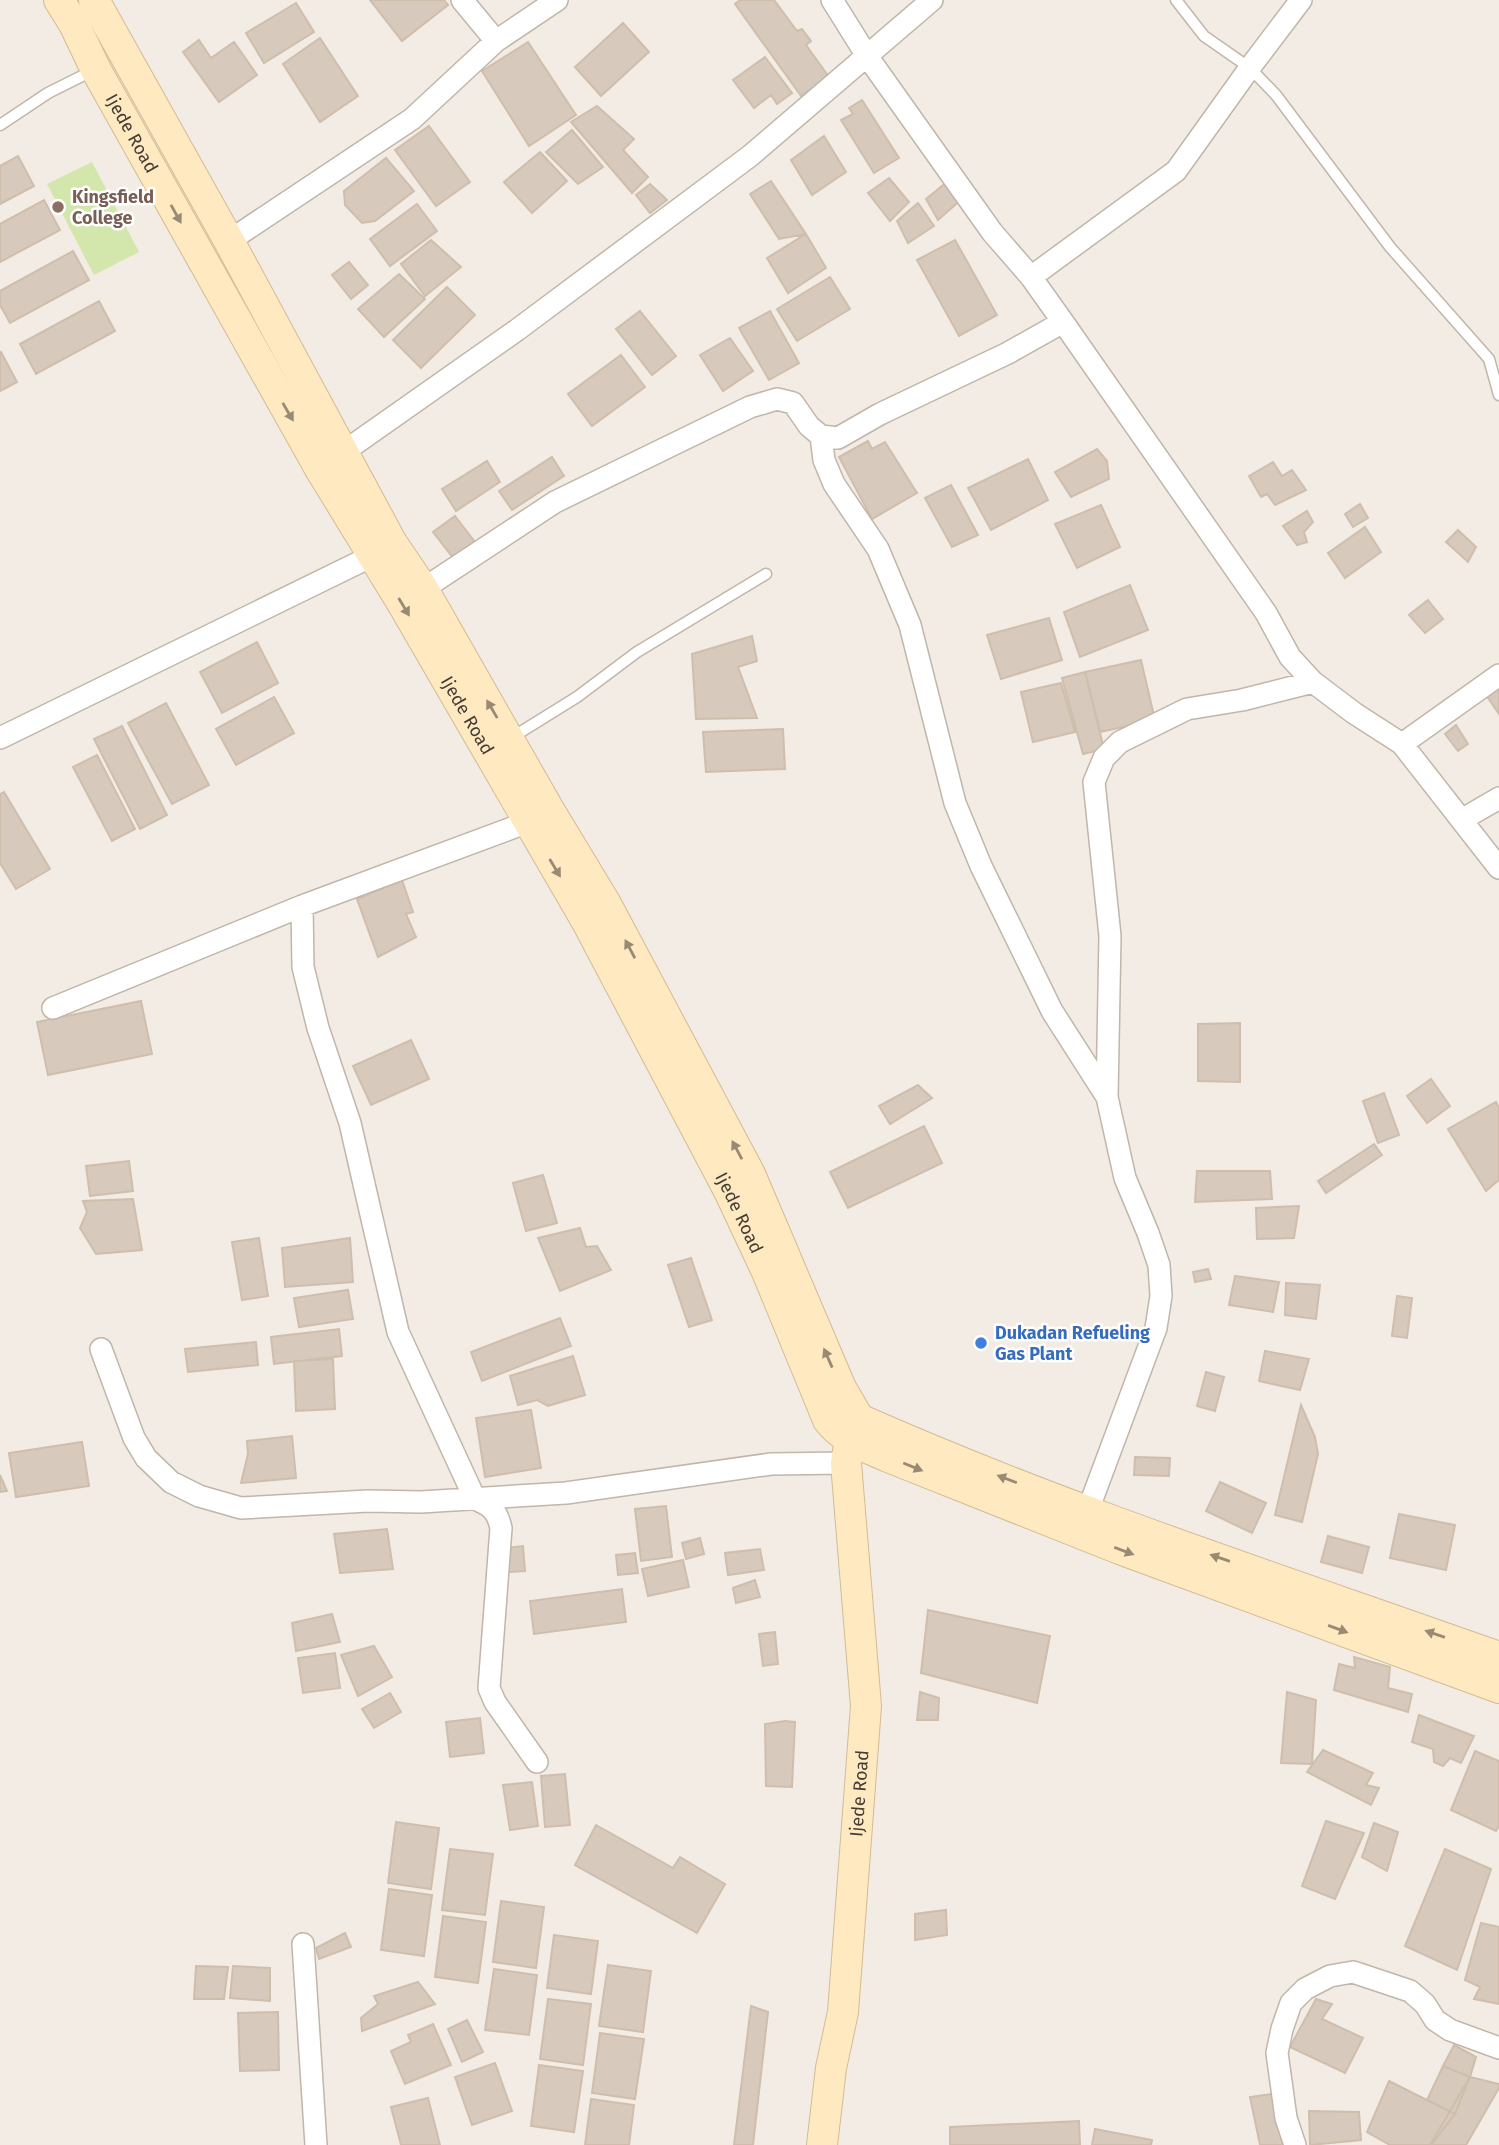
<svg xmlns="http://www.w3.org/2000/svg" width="1499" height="2145" font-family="'Fira Sans',sans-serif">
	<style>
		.green { fill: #d3e7ac }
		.building { fill: #d7c9bc; stroke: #cfbeac; stroke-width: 2 }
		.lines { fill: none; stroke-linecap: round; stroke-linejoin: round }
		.service-casing { stroke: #c0b6a9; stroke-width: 13 }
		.minor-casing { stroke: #c0b6a9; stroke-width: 24 }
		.secondary-casing { stroke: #d3bb93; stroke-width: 32 }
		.service { stroke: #fff; stroke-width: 10 }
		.minor { stroke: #fff; stroke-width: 21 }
		.secondary { stroke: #ffe9c1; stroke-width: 30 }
		.oneway { fill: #988a73 }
		.education-dot { fill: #8d6e63; stroke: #fff; stroke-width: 2.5 }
		.shop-dot { fill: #3f7fe0; stroke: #fff; stroke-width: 2.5 }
		.labels { text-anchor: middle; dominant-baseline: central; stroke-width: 5; stroke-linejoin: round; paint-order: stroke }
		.street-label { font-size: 18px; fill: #443c34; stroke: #fff }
		.education-label { font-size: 18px; font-weight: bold; fill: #785e54; stroke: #fff; text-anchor: start }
		.shop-label { font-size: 18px; font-weight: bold; fill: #366cbe; stroke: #fff; text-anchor: start }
	</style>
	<rect width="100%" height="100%" fill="#f2ece4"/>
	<path class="green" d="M92 162 139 252 94 275 47 184Z"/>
	<path class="building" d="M370 0H444L448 5 402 41Z
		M740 0H774L797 31 802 29 811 41 806 45 829 77 801 96 735 4Z
		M296 3 314 32 264 63 246 33Z
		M623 23 649 52 601 96 575 67Z
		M320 38 358 96 320 122 283 64Z
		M199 40 211 58 234 42 257 75 219 102 183 52Z
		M528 42 576 115 529 146 482 71Z
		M765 57 792 93 777 104 771 95 754 108 733 80Z
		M862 100 899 158 874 173 841 120 853 114 849 108Z
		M597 106 634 139 623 150 648 177 632 193 571 122Z
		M429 126 470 182 436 206 395 150Z
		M572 130 603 167 578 184 546 152Z
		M824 136 846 172 812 195 791 160Z
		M540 152 567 181 532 213 504 182Z
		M18 156 34 186 0 204V166Z
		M386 158 414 191 375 221 362 223 345 205 344 191Z
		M889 178 909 202 890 221 868 193Z
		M771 181 806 234 779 239 750 194Z
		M947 182 962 199 938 220 926 199Z
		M650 184 667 200 650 213 636 195Z
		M44 200 60 230 0 262V224Z
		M918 203 934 226 908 243 897 221Z
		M417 204 437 231 390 266 370 239Z
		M806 234 826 268 788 293 767 258Z
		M431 240 461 267 425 296 401 264Z
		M955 240 997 315 959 336 917 260Z
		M73 251 89 280 10 323 0 305V291Z
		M349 262 368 285 351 299 332 275Z
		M399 274 425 299 384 337 358 309Z
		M830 277 850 309 797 341 777 309Z
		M447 287 475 315 421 368 393 340Z
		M99 301 115 331 36 374 20 344Z
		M640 311 676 356 652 375 616 329Z
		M770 311 799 363 769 380 739 328Z
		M730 338 753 371 723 391 700 355Z
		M1 352 17 382 0 391V353Z
		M621 355 645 387 592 426 568 394Z
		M868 441 872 449 885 442 917 493 872 519 839 457Z
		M1097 449 1107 461 1109 479 1071 497 1055 472Z
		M552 457 564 476 512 510 499 491Z
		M1028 459 1048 500 991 530 968 488Z
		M487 461 500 482 456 511 442 489Z
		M1273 462 1282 476 1292 470 1306 490 1275 505 1267 494 1261 497 1249 476Z
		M951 485 978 535 952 547 925 498Z
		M1360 504 1368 518 1353 527 1345 514Z
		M1101 505 1120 547 1077 568 1055 524Z
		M1307 511 1313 522 1304 532 1307 542 1297 545 1283 526Z
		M455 516 475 542 454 559 433 532Z
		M1365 527 1381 552 1345 578 1328 553Z
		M1458 530 1476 547 1468 562 1446 542Z
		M1130 585 1148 630 1080 657 1064 612Z
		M1428 600 1443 619 1425 633 1409 615Z
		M1049 618 1062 660 1001 679 987 635Z
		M752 636 757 661 738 667 757 718 696 719 692 654Z
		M257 642 278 683 222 713 200 672Z
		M1141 660 1155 720 1100 732 1085 672Z
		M1085 672 1104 749 1083 754 1062 678Z
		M1061 683 1075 732 1033 742 1021 692Z
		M1499 689V714L1486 695Z
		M274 697 294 733 236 765 216 729Z
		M166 703 209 785 172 804 128 723Z
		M1456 725 1468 744 1458 751 1445 734Z
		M122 726 167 815 140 829 94 739Z
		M783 729 785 769 706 772 703 732Z
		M97 755 135 829 112 841 73 767Z
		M4 792 50 869 16 889 0 863V794Z
		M402 880 413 912 406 914 416 937 378 957 357 899Z
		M141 1001 152 1054 48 1075 37 1022Z
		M1240 1023V1082L1198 1081V1024Z
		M411 1040 429 1079 371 1105 353 1066Z
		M1431 1079 1450 1106 1427 1123 1407 1096Z
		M918 1085 932 1098 890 1124 879 1106Z
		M1384 1093 1399 1135 1378 1143 1363 1101Z
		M1496 1102 1499 1108V1180L1486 1191 1448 1129Z
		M924 1126 942 1163 848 1208 830 1172Z
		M1374 1144 1382 1155 1326 1193 1318 1181Z
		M129 1161 133 1191 90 1196 86 1166Z
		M1197 1171H1270L1272 1199 1195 1202Z
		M543 1175 557 1223 526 1231 513 1183Z
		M133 1199 142 1250 96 1254 80 1228 87 1212 83 1201Z
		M1299 1206 1294 1238 1257 1239 1256 1208Z
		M580 1228 586 1247 597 1246 611 1270 560 1291 538 1238Z
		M259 1238 268 1296 242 1300 232 1242Z
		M350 1238 353 1282 285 1287 282 1248Z
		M691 1258 712 1320 689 1327 668 1265Z
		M1208 1269 1211 1279 1195 1282 1193 1272Z
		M1235 1276 1279 1282 1273 1312 1229 1305Z
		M1286 1283 1320 1285 1316 1319 1285 1315Z
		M348 1290 353 1319 299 1327 294 1298Z
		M1397 1296 1412 1298 1407 1338 1392 1336Z
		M560 1318 571 1346 482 1381 471 1352Z
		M339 1329 342 1356 274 1364 271 1337Z
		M256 1342 258 1365 188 1372 185 1349Z
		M1265 1351 1309 1359 1300 1390 1259 1381Z
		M573 1356 585 1395 548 1406 537 1400 518 1405 510 1376Z
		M333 1359 335 1409 296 1411 294 1361Z
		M1206 1372 1224 1377 1215 1411 1197 1406Z
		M1301 1405 1315 1437 1318 1454 1302 1522 1275 1515Z
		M531 1410 541 1468 485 1477 476 1418Z
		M292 1436 296 1478 241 1483 248 1454 247 1441Z
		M82 1442 89 1486 16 1497 9 1453Z
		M1135 1457 1170 1458 1169 1476 1134 1475Z
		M0 1475 7 1491 0 1492Z
		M1220 1482 1266 1503 1252 1533 1206 1511Z
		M666 1506 672 1557 641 1561 635 1509Z
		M1399 1514 1455 1525 1446 1570 1390 1558Z
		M387 1529 393 1569 340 1573 334 1534Z
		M1328 1536 1369 1547 1362 1573 1321 1562Z
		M700 1538 704 1554 686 1559 682 1543Z
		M523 1546 525 1571 508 1572 506 1548Z
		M760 1549 764 1570 728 1575 725 1553Z
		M635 1553 638 1573 618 1575 616 1555Z
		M683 1560 689 1587 648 1596 642 1569Z
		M755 1580 760 1597 736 1603 733 1588Z
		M622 1589 626 1622 534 1634 530 1601Z
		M928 1610 1050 1636 1037 1703 921 1673Z
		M332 1614 340 1642 296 1651 292 1623Z
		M775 1632 778 1664 763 1666 759 1634Z
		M374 1646 392 1677 358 1696 341 1655Z
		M335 1653 340 1688 303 1693 298 1658Z
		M1354 1657 1390 1667 1388 1688 1412 1694 1408 1712 1334 1690 1339 1664 1355 1668Z
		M920 1692 939 1698 938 1720H917Z
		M1287 1692 1316 1700 1312 1764 1281 1763Z
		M390 1693 401 1712 374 1728 362 1709Z
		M1419 1715 1474 1736 1461 1763 1450 1758 1443 1766 1434 1762 1433 1749 1412 1742Z
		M480 1718 484 1753 450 1757 446 1722Z
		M785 1721 795 1722 792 1787 766 1786 765 1724Z
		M1323 1750 1373 1773 1366 1785 1379 1788 1371 1805 1307 1772Z
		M1475 1751 1499 1761V1826L1496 1831 1451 1810Z
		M565 1774 570 1825 545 1827 541 1776Z
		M532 1782 538 1826 510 1830 503 1785Z
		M1326 1821 1364 1833 1335 1899 1302 1886Z
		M396 1822 439 1828 431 1889 388 1883Z
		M1374 1823 1398 1832 1387 1871 1362 1857Z
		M596 1825 673 1868 680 1857 725 1884 697 1933 575 1865Z
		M450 1849 493 1854 485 1915 442 1910Z
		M1445 1849 1491 1869 1457 1970 1405 1946Z
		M389 1889 432 1895 424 1956 381 1950Z
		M501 1901 544 1907 536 1968 493 1962Z
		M946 1910 947 1935 915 1940V1914Z
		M443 1916 486 1922 478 1983 435 1977Z
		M1481 1923 1499 1927V2004L1474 1999 1480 1987 1465 1980Z
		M345 1933 351 1947 319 1959 316 1948Z
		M554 1935 598 1941 591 1994 547 1988Z
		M608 1965 651 1971 643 2032 599 2026Z
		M196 1966 228 1967 224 1999H194Z
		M233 1966 270 1968V2001L230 1998Z
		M494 1969 537 1975 529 2035 485 2030Z
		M418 1982 435 2004 362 2031 361 2018 378 2004 374 1996Z
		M548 1999 591 2004 583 2065 540 2059Z
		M1316 1999 1332 2004 1322 2019 1363 2038 1345 2073 1290 2047Z
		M751 2006 768 2012 753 2145H734Z
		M278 2012 279 2070 240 2071 238 2013Z
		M467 2020 483 2052 462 2062 448 2029Z
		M433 2024 451 2065 405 2084 391 2051 411 2042 408 2035Z
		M600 2033 644 2039 635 2099 592 2093Z
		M1454 2045 1476 2057 1470 2077 1443 2066Z
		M495 2063 512 2111 472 2125 455 2077Z
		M539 2065 583 2071 574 2132 531 2126Z
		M1443 2066 1470 2077 1455 2114 1427 2100Z
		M1470 2077 1499 2084V2088L1466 2145H1430Z
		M1389 2081 1455 2114 1431 2145H1390L1367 2132Z
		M1272 2094 1292 2145H1260L1250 2097Z
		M428 2098 440 2145H401L391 2107Z
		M591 2099 634 2105 629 2145H585Z
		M1309 2111 1359 2112 1361 2140 1310 2145Z
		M1079 2121 1080 2145H950V2127Z
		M1095 2129 1152 2140 1151 2145H1092Z"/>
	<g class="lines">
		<defs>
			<path id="service" d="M1176 0 1204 36 1250 68 1276 95 1390 247 1489 359 1499 395
				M0 125 48 93 94 70
				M511 738 577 697 637 652 766 574"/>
			<path id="minor" d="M462 0 496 41
				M832 0 867 56 992 232 1031 277 1063 322 1266 613 1290 657 1313 682 1354 713 1402 744 1499 868
				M229 241 412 119 496 41 557 0
				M1031 277 1176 171 1254 62 1301 0
				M821 436 824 460 834 484 878 549 910 625 955 803 981 866 1052 1011 1107 1097
				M342 453 517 330 750 156 932 0
				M423 589 555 502 750 407 777 399 793 403 809 426 821 436 838 438 880 414 1008 353 1063 322
				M0 738 372 556
				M1402 744 1499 675
				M1463 819 1499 798
				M302 906 303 967 318 1028 350 1123 398 1332 475 1499C491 1506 497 1510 501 1528L489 1688 495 1702 537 1762
				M53 1008 302 906 528 822
				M101 1349 134 1438 146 1458 171 1482 199 1496 241 1508 368 1501 421 1502 566 1493 771 1464 846 1463
				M1088 1510 1156 1328 1161 1296 1159 1265 1148 1233 1125 1178 1107 1097 1110 936 1094 782 1104 758 1120 742 1187 709 1242 700 1313 682
				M303 1944 316 2145
				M1295 2145 1286 2118 1277 2053 1282 2029 1291 2003 1305 1989 1330 1976 1353 1972 1410 1991 1425 2004 1435 2020 1450 2030 1499 2048"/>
			<g id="secondary">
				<path id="s1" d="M59 0 74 24 96 70 320 469 402 603 587 922 729 1191 767 1272 828 1420C843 1440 866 1447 888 1457L1122 1550 1499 1688"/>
				<path d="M94 0 229 241 392 543 423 589 548 808 606 904 750 1174 841 1388 859 1419"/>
				<path d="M859 1419C1067 1511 1285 1581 1499 1657"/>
				<path id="s2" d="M822 2145 831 2068 843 2012 866 1706 846 1463 850 1440 858 1423"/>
			</g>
		</defs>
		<use href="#service" class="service-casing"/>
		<use href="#minor" class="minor-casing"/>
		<use href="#secondary" class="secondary-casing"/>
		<use href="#service" class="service"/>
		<use href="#minor" class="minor"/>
		<use href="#secondary" class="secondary"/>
	</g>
	<defs><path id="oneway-solid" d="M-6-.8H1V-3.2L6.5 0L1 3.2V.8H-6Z" transform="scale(1.75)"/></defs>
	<g class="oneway">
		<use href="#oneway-solid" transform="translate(176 214) rotate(61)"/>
		<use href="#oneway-solid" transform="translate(288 412) rotate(60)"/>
		<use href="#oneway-solid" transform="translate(404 607) rotate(59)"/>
		<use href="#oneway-solid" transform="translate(492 709) rotate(-120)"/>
		<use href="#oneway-solid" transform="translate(555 868) rotate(59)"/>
		<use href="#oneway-solid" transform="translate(630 949) rotate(-118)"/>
		<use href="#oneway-solid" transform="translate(737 1150) rotate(-118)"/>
		<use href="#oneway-solid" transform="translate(828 1358) rotate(-114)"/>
		<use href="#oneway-solid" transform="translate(913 1467) rotate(22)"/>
		<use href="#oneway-solid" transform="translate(1007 1479) rotate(-159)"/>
		<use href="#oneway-solid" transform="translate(1124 1551) rotate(21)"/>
		<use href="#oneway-solid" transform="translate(1220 1558) rotate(-161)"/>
		<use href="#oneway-solid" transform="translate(1338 1629) rotate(20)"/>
		<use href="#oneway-solid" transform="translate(1435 1634) rotate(-161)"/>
	</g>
	<circle class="education-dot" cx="58" cy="207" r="7"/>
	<circle class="shop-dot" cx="981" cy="1343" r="7"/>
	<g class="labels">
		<g class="street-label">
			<text stroke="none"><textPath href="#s1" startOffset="152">Ijede Road</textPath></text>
			<text stroke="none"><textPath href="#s1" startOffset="824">Ijede Road</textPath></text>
			<text stroke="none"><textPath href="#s1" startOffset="1391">Ijede Road</textPath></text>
			<text stroke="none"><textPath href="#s2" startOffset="354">Ijede Road</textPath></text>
		</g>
		<g class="education-label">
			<text x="72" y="197">Kingsfield<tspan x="72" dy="21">College</tspan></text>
		</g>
		<g class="shop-label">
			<text x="995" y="1333">Dukadan Refueling<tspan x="995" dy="21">Gas Plant</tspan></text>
		</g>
	</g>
</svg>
